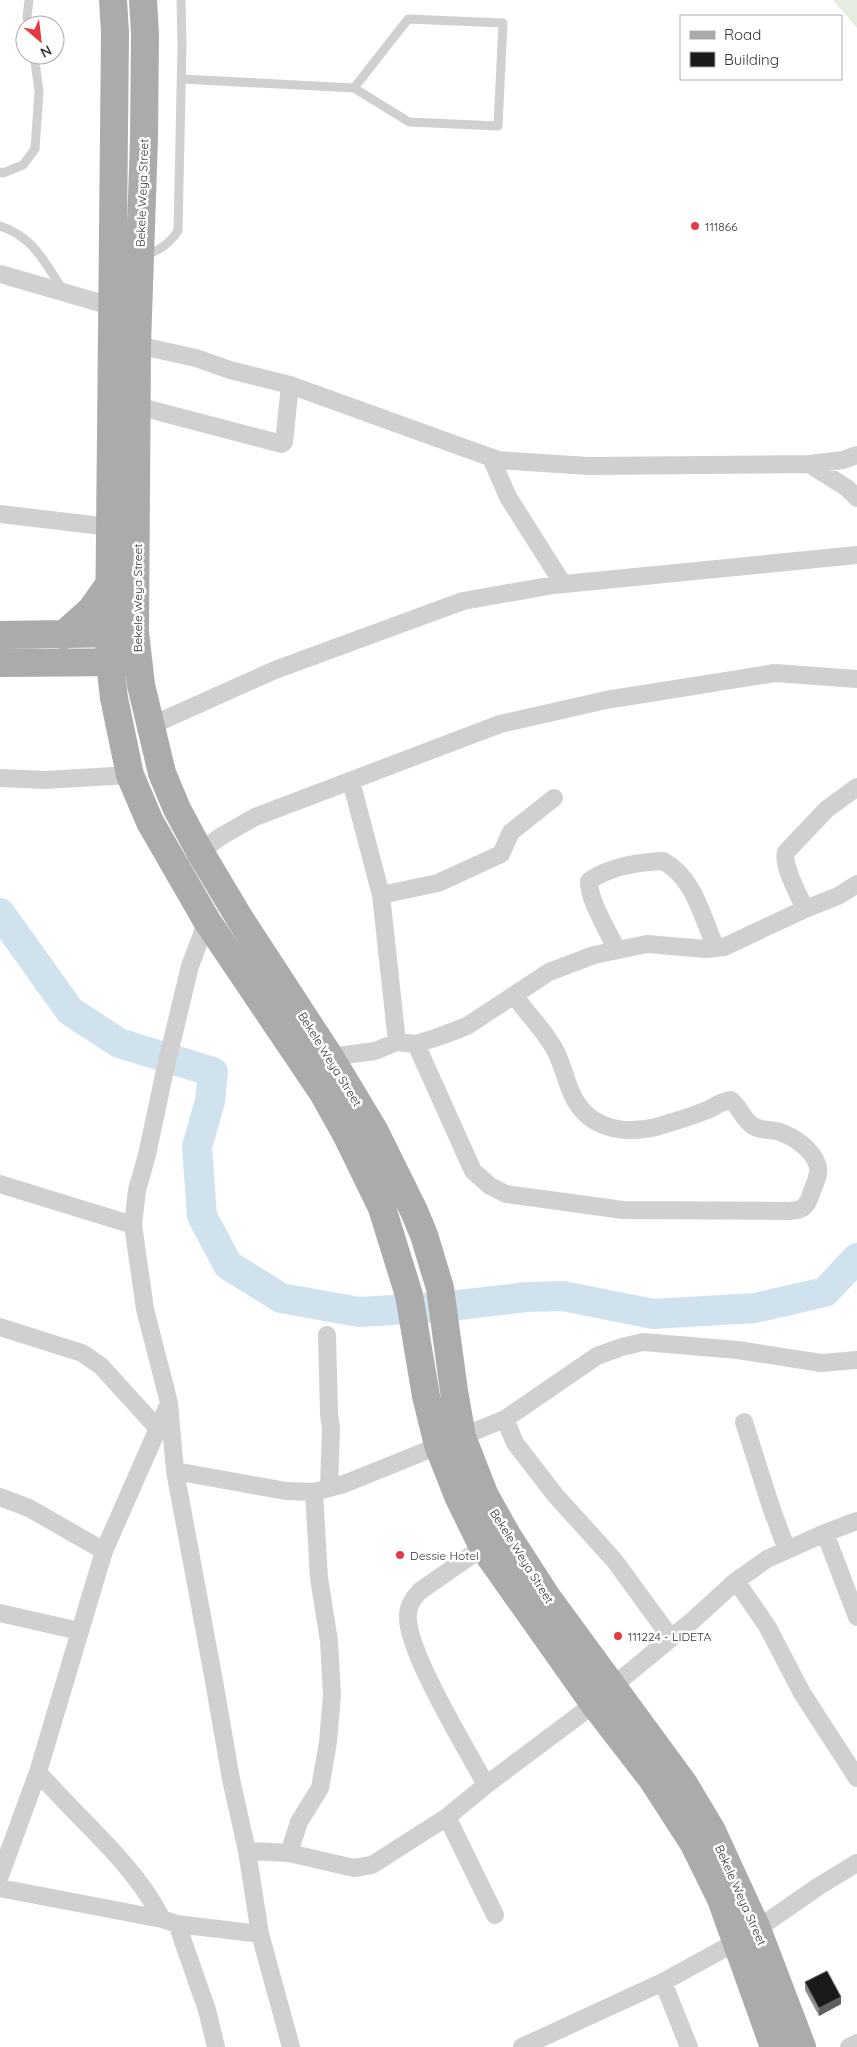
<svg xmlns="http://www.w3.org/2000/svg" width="857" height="2047" font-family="Quicksand,sans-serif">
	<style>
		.green { fill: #e6ecdf }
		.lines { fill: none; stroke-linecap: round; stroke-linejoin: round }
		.river { stroke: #cfe2ee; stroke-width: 30 }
		.service { stroke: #d0d0d0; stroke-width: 9 }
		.minor { stroke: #d0d0d0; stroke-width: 18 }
		.primary { stroke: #ababab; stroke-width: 28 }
		.wall { fill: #8c8c8c }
		.shaded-wall { fill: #5f5f5f }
		.building { fill: #1a1a1a; stroke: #5f5f5f }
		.poi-dot { fill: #e63946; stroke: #fff; stroke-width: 2 }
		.labels { text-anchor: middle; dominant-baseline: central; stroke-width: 5; stroke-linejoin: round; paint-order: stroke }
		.street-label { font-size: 12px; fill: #333; stroke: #fff }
		.poi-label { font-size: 12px; fill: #333; stroke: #fff; text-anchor: start }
	</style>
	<rect width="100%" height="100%" fill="#fff"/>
	<path class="green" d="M833 0H857V28Z"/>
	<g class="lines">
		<path class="river" d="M0 913 70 1011 119 1043 213 1072 210 1101 197 1147 202 1216 228 1265 281 1298 359 1312 442 1307 527 1297 563 1296 653 1314 755 1308 825 1292 857 1258"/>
		<path class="service" d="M29 25 27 17 29 0
			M182 79 354 88 409 122 498 126 503 23 408 19 354 88
			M0 172 3 173 23 165 35 149 39 91 34 55
			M0 226C34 237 44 262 63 290
			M142 256C159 251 168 245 178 231L182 45 181 0"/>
		<path class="minor" d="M0 274 111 306 122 308
			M137 345 196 358 230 370 290 385 498 460 588 466 809 464 843 460 857 455
			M137 406 282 444 284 442 290 385
			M491 458 508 497 563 584
			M809 464 847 488 857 498
			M0 514 110 527
			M150 726 275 670 463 601 554 585 857 555
			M0 778 45 780 130 775
			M351 781 381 895
			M200 852 220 837 255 817 500 724 606 700 775 673 857 679
			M805 909C799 895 782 866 786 852L827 809 857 787
			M207 921 190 966 165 1070 147 1155 137 1190 133 1225 145 1309 169 1403 175 1471 214 1681 231 1779 247 1851 260 1934 291 2047
			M617 950C609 933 588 899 589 881 609 867 639 862 663 861 695 878 702 918 716 948
			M397 1042 381 895 438 883 501 854 511 832 554 798
			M416 1044 473 1171 490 1186 506 1194 623 1210 790 1211C804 1210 807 1206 811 1194 814 1185 821 1173 817 1164 812 1149 794 1137 780 1132 771 1129 761 1131 753 1126 743 1120 740 1107 731 1100 722 1101 717 1105 710 1109 693 1116 673 1122 656 1127 622 1135 587 1128 572 1094 566 1081 563 1067 557 1054 547 1032 528 1016 515 996
			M330 1057 375 1051 397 1042 416 1044 441 1036 467 1026 549 972 594 955 647 944 706 949 724 947 805 909 838 896 857 884
			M0 1184 133 1225
			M0 1327 82 1353 101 1366 159 1430
			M327 1335 329 1414 331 1428 329 1488
			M505 1419 515 1443 556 1496 614 1560 671 1638
			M744 1422 772 1510 787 1550
			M175 1471 286 1491 314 1492 344 1484 505 1419 597 1356 622 1347 643 1342 738 1350 821 1363 857 1360
			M0 1497 29 1508 104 1551
			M825 1533 857 1617
			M483 1547 420 1591C414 1597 408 1606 408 1615 405 1649 468 1751 486 1785
			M736 1581 767 1626 802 1693 857 1778
			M0 1613 79 1631
			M613 1686 692 1621 736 1581 767 1559 825 1533 857 1521
			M38 1772C79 1820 133 1862 162 1919
			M447 1817 495 1915
			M247 1851 289 1853 354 1868 372 1865 447 1817 486 1785 594 1704
			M289 1853 299 1822 320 1788 328 1742 332 1695 329 1641 319 1578 314 1492
			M0 1876 38 1772 104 1551 167 1408
			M0 1888 162 1919 177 1924 260 1934
			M177 1924 207 2010 216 2047
			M663 1982 689 2047
			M522 2047 663 1982 736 1942 757 1929 819 1886 857 1863
			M849 2047 857 2043"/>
		<path class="primary" d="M113 0 115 32 109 634 110 663 114 698 130 775 150 822 207 921 323 1093 347 1136 382 1208 409 1295 426 1396 438 1445 458 1496 483 1547 594 1704 652 1779 694 1844 721 1899 774 2047
			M143 0 145 34 144 139 137 345 135 632 141 685 162 773 177 809 200 852 240 919 330 1057 374 1130 414 1211 424 1235 440 1288 454 1391 462 1437 485 1496 507 1535 547 1597 684 1784 712 1831 757 1929 802 2047
			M0 635 126 633
			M63 635 91 610 111 582
			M0 663 128 662"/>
	</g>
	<path class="wall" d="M805 1982 841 2004 819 2016 805 1990Z"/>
	<path class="shaded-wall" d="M841 1997V2004L819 2016V2008Z"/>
	<path class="building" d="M827 1971 841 1997 819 2008 805 1982Z"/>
	<g class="poi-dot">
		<circle cx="695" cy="226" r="5"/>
		<circle cx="400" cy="1555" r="5"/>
		<circle cx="618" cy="1636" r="5"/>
	</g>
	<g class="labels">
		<g class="street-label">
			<text transform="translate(142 193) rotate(-88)">Bekele Weya Street</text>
			<text transform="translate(137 598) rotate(-90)">Bekele Weya Street</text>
			<text transform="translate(330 1059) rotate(58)">Bekele Weya Street</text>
			<text transform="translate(522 1556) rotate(58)">Bekele Weya Street</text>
			<text transform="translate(741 1895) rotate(66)">Bekele Weya Street</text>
		</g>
		<g class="poi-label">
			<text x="705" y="226">111866</text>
			<text x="410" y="1555">Dessie Hotel</text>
			<text x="628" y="1636">111224 - LIDETA</text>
		</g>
	</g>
	<rect x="680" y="15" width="162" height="65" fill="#ffffff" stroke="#adadad"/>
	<rect x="690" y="31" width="25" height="8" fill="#ababab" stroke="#adadad"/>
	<text x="724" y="40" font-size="15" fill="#333333">Road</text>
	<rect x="690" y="52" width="25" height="15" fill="#1a1a1a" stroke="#adadad"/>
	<text x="724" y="65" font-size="15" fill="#333333">Building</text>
	<g transform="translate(40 40) rotate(152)"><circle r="24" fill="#ffffff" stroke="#adadad"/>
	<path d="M0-4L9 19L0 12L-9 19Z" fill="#e63946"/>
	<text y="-8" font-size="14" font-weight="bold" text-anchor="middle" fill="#333333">N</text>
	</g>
</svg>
